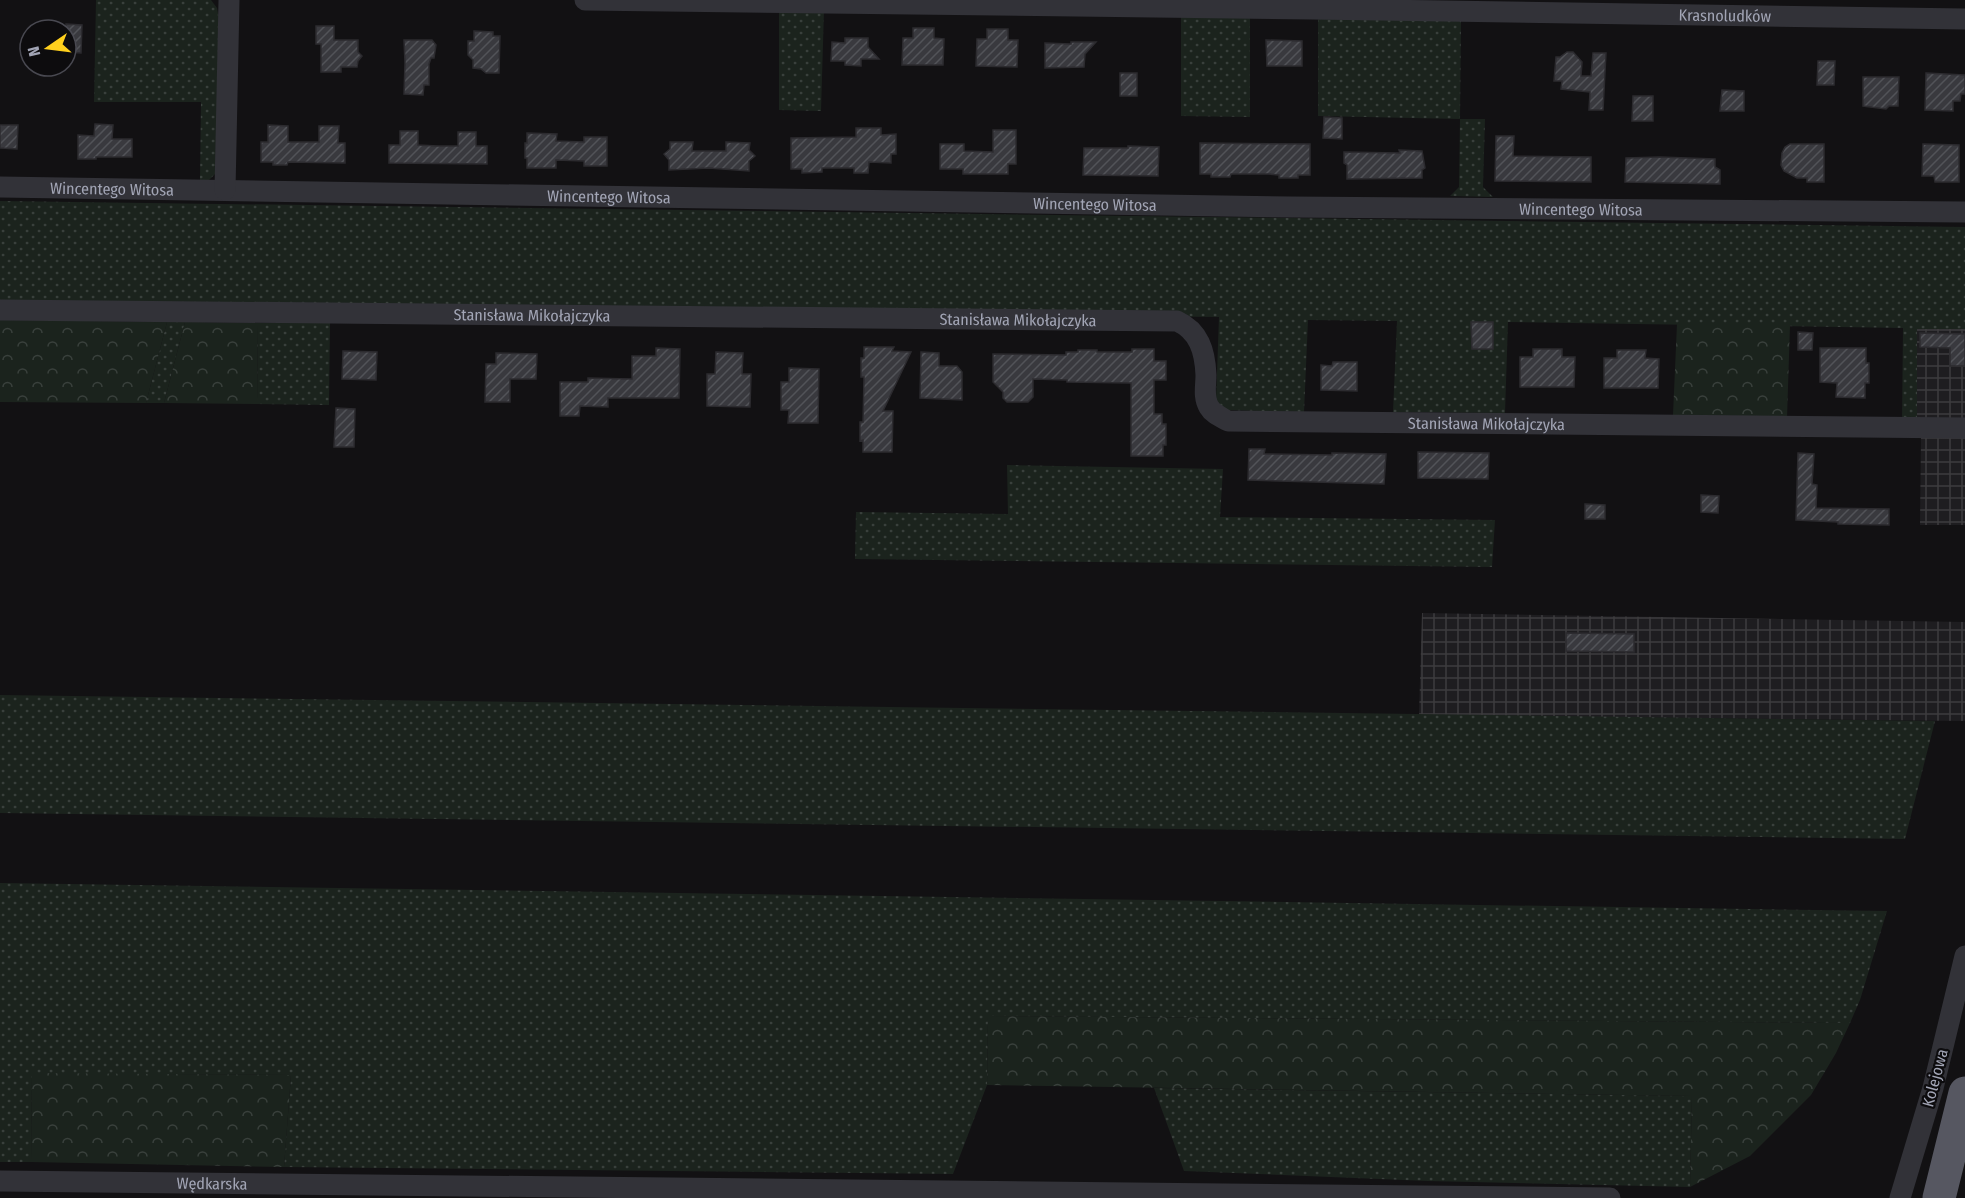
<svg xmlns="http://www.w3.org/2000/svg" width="1965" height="1198" font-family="'Fira Sans Condensed',sans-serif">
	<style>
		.industrial { fill: url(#industrial-grid) }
		.grass { fill: url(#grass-dots) }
		.forest { fill: url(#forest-crowns) }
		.building { fill: url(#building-hatch); stroke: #2c2b2f; stroke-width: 1.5 }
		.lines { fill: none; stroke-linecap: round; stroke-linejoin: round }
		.minor { stroke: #323238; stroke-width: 21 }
		.trunk { stroke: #565761; stroke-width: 33 }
		.labels { text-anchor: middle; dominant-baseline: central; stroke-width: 4.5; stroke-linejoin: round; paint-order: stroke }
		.street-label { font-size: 16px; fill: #a2a5b5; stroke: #0d0c0e }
	</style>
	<defs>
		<pattern id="industrial-grid" width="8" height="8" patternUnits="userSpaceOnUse" patternTransform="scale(1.5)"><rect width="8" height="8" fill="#1e1d20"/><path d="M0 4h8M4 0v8" fill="none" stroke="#3c3b3e"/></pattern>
		<pattern id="grass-dots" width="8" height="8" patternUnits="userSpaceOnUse" patternTransform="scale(1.5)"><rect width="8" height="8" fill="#1b231d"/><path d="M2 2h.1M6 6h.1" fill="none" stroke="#39403c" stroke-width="1.8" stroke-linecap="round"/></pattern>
		<pattern id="forest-crowns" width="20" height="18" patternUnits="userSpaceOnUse" patternTransform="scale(1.5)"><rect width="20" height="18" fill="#1b231d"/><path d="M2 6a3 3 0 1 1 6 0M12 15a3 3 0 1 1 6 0" fill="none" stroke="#39403c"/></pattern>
		<pattern id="building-hatch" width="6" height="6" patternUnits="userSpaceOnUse" patternTransform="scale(1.5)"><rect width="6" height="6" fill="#39393e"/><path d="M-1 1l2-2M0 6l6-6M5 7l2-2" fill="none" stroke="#525358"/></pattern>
	</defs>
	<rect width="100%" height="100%" fill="#121113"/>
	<path class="industrial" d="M1917 328 1965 329V422L1917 421Z
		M1921 436 1965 437V525H1920Z
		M1422 613 1965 622V721L1419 715Z"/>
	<path class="grass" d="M96 0H211L217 8 220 24 216 173 207 182 200 180 201 102H94Z
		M779 9 824 10 821 111 779 110Z
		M1181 14H1250V117L1181 116Z
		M1318 16 1461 19 1460 119H1485L1483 187 1493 197 1450 196 1459 187 1460 119 1318 116Z
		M0 201 1965 227V329H1917V421H1902L1903 328 1508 322 1505 413 1393 412 1397 321 1308 320 1304 412 1224 410 1216 401 1219 317 0 303Z
		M167 322H185L164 403H146Z
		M258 323H330L329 405 257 404Z
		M1007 465 1223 469 1220 517 1495 520 1492 567 855 559 856 512 1008 514Z
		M0 695 1935 721 1905 839 0 813Z
		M0 883 1887 911 1860 1000 1850 1023 988 1016 987 1085 953 1174 284 1167 291 1075 32 1074 31 1162H0Z
		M1154 1088 1692 1096 1690 1187 1428 1181 1184 1171Z"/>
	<path class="forest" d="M0 320 167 322 146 403 0 402Z
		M185 322 258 323 257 404 164 403Z
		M1677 324 1790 325 1787 418 1673 415Z
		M988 1016 1850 1023 1836 1053 1811 1095 1750 1156 1690 1187 1692 1096 987 1085Z
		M32 1073 291 1075 284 1167 31 1162Z"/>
	<path class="building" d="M66 24 82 25 81 53 66 52Z
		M316 26H334V40H358V52L362 56 358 61 357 67H341V72H321V44H316Z
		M913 28H934V38L944 39 943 65H902L903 38H913Z
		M987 29H1008V40H1018L1017 67 976 66 977 39H987Z
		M474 31 493 32V36H500L499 73H486L481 69 473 68V60L468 55V41H474Z
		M845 38H868V47L879 59H861V66L845 65V61H831L832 42 845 43Z
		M404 40H432L436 45 434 58H431L429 64V85H424L423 95 404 94 405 63Z
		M1266 40 1302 41V66H1267Z
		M1071 42H1096L1085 54 1084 67 1045 68V43L1071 44Z
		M1567 52H1573L1582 62 1581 76H1591L1593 53H1606L1603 110H1589L1590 92 1561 89 1562 81H1554L1556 57H1560Z
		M1818 61H1835L1834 85H1817Z
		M1120 73H1137V96H1120Z
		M1926 73 1965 75V94H1961L1960 101H1953V111L1925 110Z
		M1863 77H1899L1898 106H1889L1886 109 1863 106Z
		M1722 90 1744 91V111H1720Z
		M1633 96H1653V121H1632Z
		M1324 117 1342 118V139L1323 138Z
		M95 124 113 125 112 139H132V157H96V159H78V135L94 136Z
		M0 125H18L17 149 0 148Z
		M268 125 288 126V142H319V126H339L338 143H345V163L288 162 287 165H273V162H261V142H268Z
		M856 128H881V135L896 134V154H891V163L869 162 868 173H854V168H822V172L802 173V169H791V138L856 137Z
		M993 130H1016V164H1008V174H963V169H940V144H964V151L993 152Z
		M400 131H418V145L438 146H458V132H476V146H487V164L389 163V145H400Z
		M527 133 557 134 556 141 584 142V137H607V166H584V161L556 160V168H527V158H525V143H527Z
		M1496 136H1514L1513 156 1591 157V182L1495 181Z
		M670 142H693L692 151H726V142L750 143 749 150 755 156 749 161V171L709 168 669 170V160L664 154 670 149Z
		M1200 143 1310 144V175H1298V178H1279V175L1268 174H1231L1230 177H1211V174H1200Z
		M1790 144H1824V182H1807V178H1797L1784 171 1781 165 1782 153 1785 147Z
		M1923 144 1959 145V182H1935L1934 176H1922Z
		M1128 146 1159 147 1158 176 1083 175 1084 148H1128Z
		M1399 150 1422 151 1425 168 1422 170V178L1347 179V165L1344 163V152L1400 153Z
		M1660 157 1715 159V167L1720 170V184L1625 182 1626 158Z
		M1471 322H1493V349H1472Z
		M1798 332 1813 333 1812 350H1798Z
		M1920 333 1965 334V366H1950V348L1920 347Z
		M864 347H894L892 351 911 352 883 411H893L892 452H863V440L860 441V422H863L864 377H861V358H864Z
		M656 348 680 349 679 398H608V407L580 406 579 416H560V382H588V378L632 379V356H656Z
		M1820 348H1866V363H1869V383H1865V398L1836 397 1837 383 1820 382Z
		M1132 349H1154V361H1166V380H1154V414H1162V424H1166V445H1163V456H1131V383L1067 382V380L1033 379V397L1028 402H1007L1003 398V392L993 382V354L1066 355V352H1078V350H1097V352H1132Z
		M1533 349H1562V357H1575L1574 387H1520V357H1533Z
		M1617 350H1646L1645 358 1659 359 1658 388H1604V358H1617Z
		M343 351 377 352 376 380 342 379Z
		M716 352 743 353 742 374H751L750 407 707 406V374H715Z
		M921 352 939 353V366H957L962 372V400L920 398Z
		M496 353 537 354 536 379H510V402H485L486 364H496Z
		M1333 362H1357V391L1321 390V365L1332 366Z
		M789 368 819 369 818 423H788L789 410H781V382H789Z
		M336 408 355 409 354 447H334Z
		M1249 449H1265L1264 454 1332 455V453L1386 454 1384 484 1248 480Z
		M1418 452 1489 453 1488 479 1418 478Z
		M1798 453 1814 454 1812 484 1817 485 1816 508 1889 509V525L1838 524V522L1796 520Z
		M1701 495 1719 496 1718 513 1701 512Z
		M1585 504 1605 505V519H1585Z
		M1566 633 1634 634V652L1566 651Z"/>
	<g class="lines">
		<g class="minor">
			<path id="s1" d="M585 0 1313 9 1965 19"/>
			<path id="s2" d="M0 187 1290 207 1965 212"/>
			<path d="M225 190 229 0"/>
			<path id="s3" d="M0 310 1177 321C1199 331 1205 351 1206 375 1206 386 1203 397 1209 407 1213 414 1221 417 1228 421L1965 428"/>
			<path id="s4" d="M0 1181 1610 1198"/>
			<path d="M1900 1198 1933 1088 1965 956"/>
		</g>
		<path class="trunk" d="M1939 1198 1965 1093"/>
	</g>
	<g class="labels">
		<g class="street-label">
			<text stroke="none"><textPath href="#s1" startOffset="1140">Krasnoludków</textPath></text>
			<text stroke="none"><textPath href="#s2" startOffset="112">Wincentego Witosa</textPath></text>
			<text stroke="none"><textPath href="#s2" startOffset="609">Wincentego Witosa</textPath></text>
			<text stroke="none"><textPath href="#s2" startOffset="1095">Wincentego Witosa</textPath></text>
			<text stroke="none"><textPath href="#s2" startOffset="1581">Wincentego Witosa</textPath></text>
			<text stroke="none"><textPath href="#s3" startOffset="532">Stanisława Mikołajczyka</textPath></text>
			<text stroke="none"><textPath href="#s3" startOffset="1018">Stanisława Mikołajczyka</textPath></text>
			<text stroke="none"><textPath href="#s3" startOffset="1557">Stanisława Mikołajczyka</textPath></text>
			<text transform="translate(1935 1078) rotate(-75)">Kolejowa</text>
			<text stroke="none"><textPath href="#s4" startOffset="212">Wędkarska</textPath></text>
		</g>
	</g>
	<g transform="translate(48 48) rotate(256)"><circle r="28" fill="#0d0c0e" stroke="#494951" stroke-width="1.5"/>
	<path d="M0-4.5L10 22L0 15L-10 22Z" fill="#ffd01d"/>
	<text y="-9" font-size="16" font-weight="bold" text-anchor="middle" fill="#a2a5b5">N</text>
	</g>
</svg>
